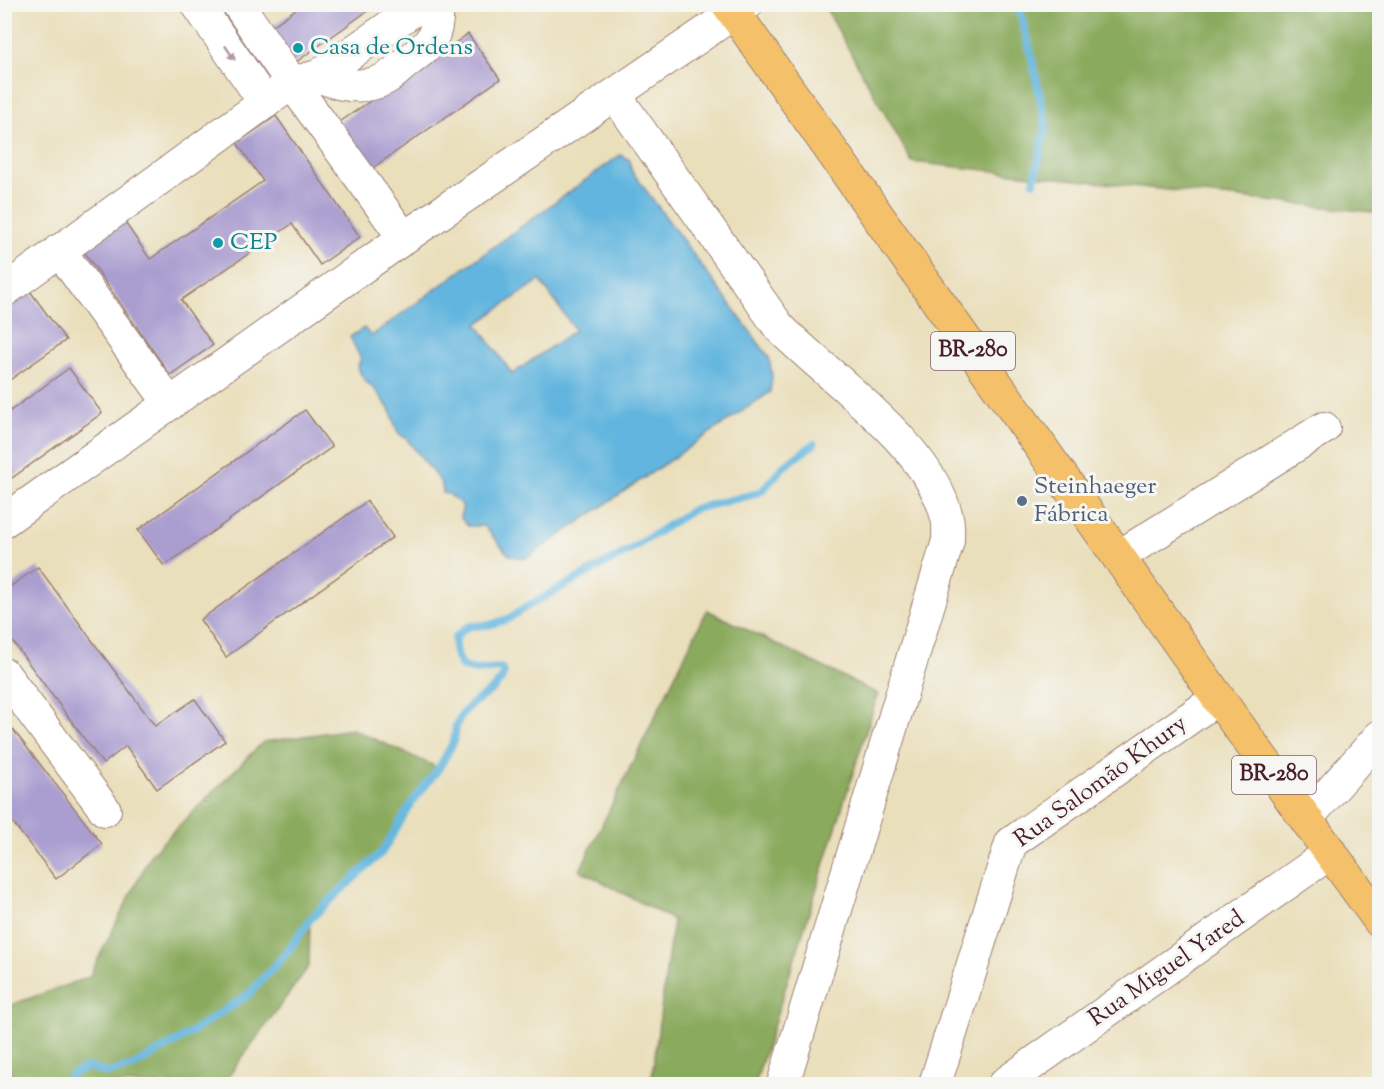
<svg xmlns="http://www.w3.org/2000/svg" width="1384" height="1089" font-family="'Sorts Mill Goudy',serif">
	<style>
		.forest { fill: #8aaa5d; stroke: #6a6444; stroke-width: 1.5 }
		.water { fill: #62b5de; stroke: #566a84; stroke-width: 1.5; fill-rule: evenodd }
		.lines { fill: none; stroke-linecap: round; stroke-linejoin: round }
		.stream { stroke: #62b5de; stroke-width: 8 }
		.building { fill: #aa9ed0 }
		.minor-casing { stroke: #9a7f73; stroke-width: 34 }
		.highway-casing { stroke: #9a7f73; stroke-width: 35 }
		.minor { stroke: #fff; stroke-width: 32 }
		.highway { stroke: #f4c16a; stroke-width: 33 }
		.oneway { fill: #ae9aa0 }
		.culture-dot { fill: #0f9aa8; stroke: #f6f6f2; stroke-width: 2 }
		.service-dot { fill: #5c6f8a; stroke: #f6f6f2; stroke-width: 2 }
		.labels { text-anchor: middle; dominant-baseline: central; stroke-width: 6; stroke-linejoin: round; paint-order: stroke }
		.shield { fill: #f6f6f2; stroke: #7e6067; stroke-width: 1.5 }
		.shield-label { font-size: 22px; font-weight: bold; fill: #4a1f2b }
		.culture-label { font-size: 24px; fill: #0d838f; stroke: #f6f6f2; text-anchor: start }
		.service-label { font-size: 24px; fill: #4e5e75; stroke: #f6f6f2; text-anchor: start }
		.street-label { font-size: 24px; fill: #4a1f2b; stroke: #f6f6f2 }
	</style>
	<rect width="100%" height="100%" fill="#f6f6f2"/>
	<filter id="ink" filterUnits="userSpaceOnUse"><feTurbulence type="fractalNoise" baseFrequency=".0167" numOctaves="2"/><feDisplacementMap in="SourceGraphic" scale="12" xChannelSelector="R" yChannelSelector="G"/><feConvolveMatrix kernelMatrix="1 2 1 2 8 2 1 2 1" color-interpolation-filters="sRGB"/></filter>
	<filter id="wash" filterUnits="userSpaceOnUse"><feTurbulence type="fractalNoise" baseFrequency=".008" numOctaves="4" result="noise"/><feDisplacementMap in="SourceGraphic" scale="24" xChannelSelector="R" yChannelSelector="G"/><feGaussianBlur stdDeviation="1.35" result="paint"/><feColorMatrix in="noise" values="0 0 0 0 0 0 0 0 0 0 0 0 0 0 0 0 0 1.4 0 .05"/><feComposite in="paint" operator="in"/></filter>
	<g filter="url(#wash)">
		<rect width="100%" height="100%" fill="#eadfbb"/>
		<path class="forest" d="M824 5H1379V213L912 162Z
			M707 610 878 694 755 1084H651L673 920 580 870Z
			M352 729 439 768 413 801 382 852 310 919 309 966 228 1077 231 1084H14L5 1048V1007L89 977 151 854 263 742Z"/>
		<path class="water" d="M620 155 630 160 631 170 769 357 772 376 770 392 525 559 509 555 484 526H468L460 517 463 506 449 494 443 493 442 484 406 438C395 434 396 425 392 415 388 406 379 393 372 387 367 382 363 380 360 372 357 367 358 364 361 359L350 337 364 328 371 336ZM540 280 575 330 512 374 477 324Z"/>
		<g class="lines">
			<path class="stream" d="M1018 4 1031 54 1046 126 1034 182
				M66 1084 72 1074 87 1067 107 1073 133 1066 176 1042 249 994 289 950 310 919 382 852 413 801 439 768 454 741 456 726 462 714 472 704 494 688 501 680 504 673 501 668 476 670 462 667 457 657 455 647V638L464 629 470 626 489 625 508 619 531 604 630 550 694 509 755 494 763 490 783 467 814 444"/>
		</g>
		<g id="blocks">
			<path class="building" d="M303 4H377L292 65 267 30Z
				M468 34 500 79 367 172 334 126Z
				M276 116 360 237 320 265 292 224 181 300 213 345 170 375 83 250 124 221 150 259 263 181 237 143Z
				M30 291 66 340 4 384V309Z
				M69 368 102 413 5 483V403L10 411Z
				M305 410 332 447 164 566 138 530Z
				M367 501 393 537 226 657 200 620Z
				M38 567 155 726 195 699 225 741 157 789 126 746 103 764 4 630V591Z
				M4 718 102 844 56 879 4 811Z"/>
		</g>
	</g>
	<g filter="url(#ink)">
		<use href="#blocks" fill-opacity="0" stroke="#9a7f73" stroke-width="1.5"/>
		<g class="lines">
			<defs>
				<path id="minor" d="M197 4 265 103
					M238 4 292 83 404 238
					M318 76C339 85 364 90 385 79 393 75 400 67 407 62 431 44 439 37 437 4
					M615 95 779 327C829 378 931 446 947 518 949 525 948 533 948 541L783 1084
					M59 250 170 404
					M4 291 292 83 318 76 422 4
					M4 521 404 238 747 4
					M1118 557 1324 428
					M4 674 105 810
					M1306 819 1380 736
					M935 1084 1011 843 1218 698
					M1004 1084 1330 853"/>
				<path id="highway" d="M728 4 1218 698 1380 921"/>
			</defs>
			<use href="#minor" class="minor-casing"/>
			<use href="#highway" class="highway-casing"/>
			<use href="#minor" class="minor"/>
			<use href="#highway" class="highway"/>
		</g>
		<defs><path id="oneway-solid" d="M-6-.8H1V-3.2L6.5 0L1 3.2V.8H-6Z" transform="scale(1.5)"/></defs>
		<use class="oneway" href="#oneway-solid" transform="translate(230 53) rotate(56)"/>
	</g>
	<g class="culture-dot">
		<circle cx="298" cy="48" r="6"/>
		<circle cx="218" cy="243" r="6"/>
	</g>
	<circle class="service-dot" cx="1022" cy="501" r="6"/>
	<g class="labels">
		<g class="shield">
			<rect x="931" y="332" width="84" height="38" rx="4.5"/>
			<rect x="1232" y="756" width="84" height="38" rx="4.5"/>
		</g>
		<g class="shield-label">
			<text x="973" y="351">BR-280</text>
			<text x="1274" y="775">BR-280</text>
		</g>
		<g class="culture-label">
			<text x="310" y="48">Casa de Ordens</text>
			<text x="230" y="243">CEP</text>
		</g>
		<g class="service-label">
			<text x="1034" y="487">Steinhaeger<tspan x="1034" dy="28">Fábrica</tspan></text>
		</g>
		<g class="street-label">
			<text transform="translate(1101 782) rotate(-36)">Rua Salomão Khury</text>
			<text transform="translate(1167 969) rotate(-35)">Rua Miguel Yared</text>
		</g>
	</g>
	<rect width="1384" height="1089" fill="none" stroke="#f6f6f2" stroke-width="24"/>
</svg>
